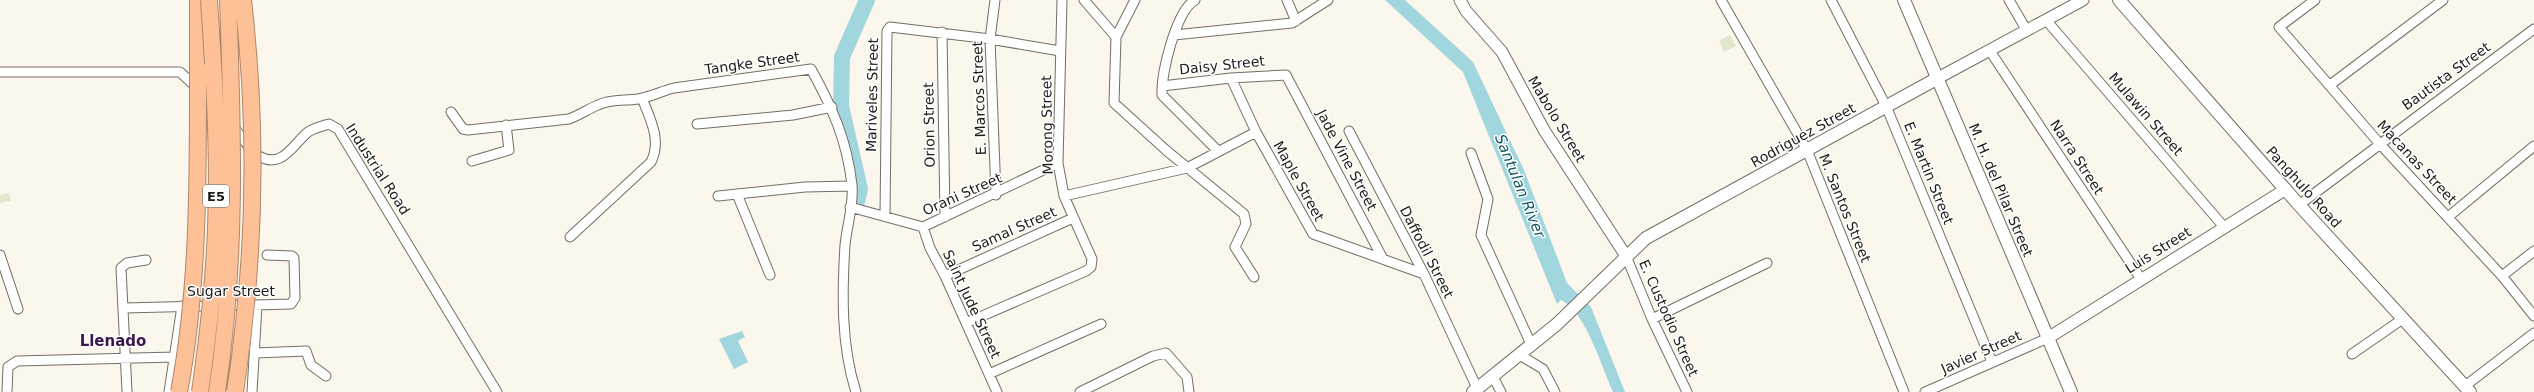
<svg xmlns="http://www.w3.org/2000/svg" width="2534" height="392" font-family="'DejaVu Sans',sans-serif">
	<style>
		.green { fill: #e1e6cc }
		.water { fill: #a2d6de }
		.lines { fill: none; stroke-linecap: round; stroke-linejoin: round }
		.river { stroke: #a2d6de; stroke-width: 16 }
		.minor-casing { stroke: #726f65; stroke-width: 11 }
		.tertiary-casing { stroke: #726f65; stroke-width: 13 }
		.secondary-casing { stroke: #726f65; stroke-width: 14 }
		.motorway-casing { stroke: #af876b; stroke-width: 18 }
		.minor { stroke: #fff; stroke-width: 9 }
		.tertiary { stroke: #fff; stroke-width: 11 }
		.secondary { stroke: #fff; stroke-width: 12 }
		.motorway { stroke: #fdc097; stroke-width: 16 }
		.motorway-bridge-casing { stroke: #af876b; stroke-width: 18; stroke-linecap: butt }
		.motorway-bridge { stroke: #fdc097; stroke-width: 16 }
		.labels { text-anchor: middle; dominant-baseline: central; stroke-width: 3; stroke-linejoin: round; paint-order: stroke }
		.shield { fill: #fff; stroke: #61605d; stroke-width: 1 }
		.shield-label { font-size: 13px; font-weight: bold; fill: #1d1c18 }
		.street-label { font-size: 14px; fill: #1d1c18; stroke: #fff }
		.water-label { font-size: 15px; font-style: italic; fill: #0e5761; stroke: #fff }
		.neighbourhood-label { font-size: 15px; font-weight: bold; fill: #3c174d; stroke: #fff }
	</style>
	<rect width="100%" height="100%" fill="#fbf7ec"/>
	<path class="green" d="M1730 35 1736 46 1724 52 1719 41Z
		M9 193 11 201 0 203V195Z"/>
	<path class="water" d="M1385 0H1405L1473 62 1524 170 1567 283 1591 307 1625 392H1613C1602 368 1585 310 1561 300L1557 304 1463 72Z
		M742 331 745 337 738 341 748 362 734 369 719 339Z"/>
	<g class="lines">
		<path class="river" d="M856 205 860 189 841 106 842 57 867 0"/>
		<defs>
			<path id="minor" d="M995 0 990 39 996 195
				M1084 0 1116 37
				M1135 0 1116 37 1114 103 1167 151 1244 214 1246 224 1235 247 1254 277
				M1195 0C1176 11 1161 73 1162 95L1218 151
				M1287 0 1296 21
				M1721 0 1807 150 1904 392
				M1831 0 1886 106 1992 362
				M2009 0 2027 31
				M2315 0 2279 27 2379 143 2502 276 2534 316
				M2046 20 2224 227
				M942 32 945 217
				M1174 35 1292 23 1328 0
				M1990 51 2141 279
				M0 72H180L198 89
				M1231 78 1256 132 1313 234 1424 274
				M2330 85 2443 0
				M1162 86 1231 78 1286 75 1383 259
				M451 112 463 129 468 130 569 119C580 115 588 109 598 105 611 99 624 101 638 99 650 97 662 91 674 88L811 69C832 107 847 140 852 185 854 204 847 225 845 245 842 293 841 346 856 392
				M697 124 793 115 832 107
				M233 126C238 132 252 153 257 155 282 171 293 144 308 132 314 128 322 126 329 124L338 129 497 392
				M1349 131 1424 274 1477 388
				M1471 153 1488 199 1481 235 1531 344
				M472 161 509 150 506 125
				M737 194 770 275
				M718 196 805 187 852 186
				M1064 196 1187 168 1256 132
				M2299 205 2534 29
				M850 207 923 227 1058 163
				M885 216 887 31 890 27 990 39 1060 51
				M2448 217 2534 146
				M923 227 930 248 945 276 997 392
				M570 237 651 162C662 140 650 119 642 98
				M0 255 18 309
				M1626 256 1652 319 1687 392
				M945 276 1073 218
				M2502 276 2534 251
				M124 308 291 304 295 298 294 258 292 256 267 255
				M1652 319 1767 263
				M966 323 1086 271 1091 267 1092 259 1064 196 1058 163 1062 0
				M255 353 306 351 311 365 326 376
				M1518 354 1543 369 1555 392
				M2352 354 2404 318
				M989 374 1101 324
				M1492 375 1501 392
				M2465 386 2534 333
				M7 392 8 367 17 361 175 357
				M127 392 121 268 127 263 146 260
				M169 392 182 306
				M252 392 257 305
				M1080 392 1153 356 1166 353 1187 377 1189 392
				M1925 392 2048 338"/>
			<path id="tertiary" d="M1460 0 1466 11 1502 52 1544 130 1626 256
				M1938 78 2083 0
				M2048 338 2286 189"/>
			<path id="secondary" d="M1904 0 2071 392
				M2119 0 2299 205 2470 392
				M1473 392 1557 324 1646 238 1938 78"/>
			<path id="motorway" d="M198 0V69"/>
		</defs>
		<use href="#minor" class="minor-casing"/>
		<use href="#tertiary" class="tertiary-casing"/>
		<use href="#secondary" class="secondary-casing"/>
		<use href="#motorway" class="motorway-casing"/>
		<use href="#minor" class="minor"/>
		<use href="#tertiary" class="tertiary"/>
		<use href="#secondary" class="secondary"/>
		<use href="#motorway" class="motorway"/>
		<defs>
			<path id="motorway-bridge" d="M179 392C199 286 198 177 198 69
				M200 392C208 337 214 282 216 227 219 151 214 75 209 0
				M217 392C237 260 233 133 228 0
				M235 392C255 263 258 130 243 0"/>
		</defs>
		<use href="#motorway-bridge" class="motorway-bridge-casing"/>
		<use href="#motorway-bridge" class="motorway-bridge"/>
	</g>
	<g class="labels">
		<rect class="shield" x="203" y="185" width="26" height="22" rx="3"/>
		<g class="shield-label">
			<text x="216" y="196">E5</text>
		</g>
		<g class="street-label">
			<text transform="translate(752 63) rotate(-8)">Tangke Street</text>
			<text transform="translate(1222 65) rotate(-6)">Daisy Street</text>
			<text transform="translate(2446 76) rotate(-36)">Bautista Street</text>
			<text transform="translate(872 95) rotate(-89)">Mariveles Street</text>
			<text transform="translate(979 98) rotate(-92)">E. Marcos Street</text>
			<text transform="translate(2146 114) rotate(49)">Mulawin Street</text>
			<text transform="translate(1557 119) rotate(59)">Mabolo Street</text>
			<text transform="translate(929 125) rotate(-91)">Orion Street</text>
			<text transform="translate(1047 125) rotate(-91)">Morong Street</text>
			<text transform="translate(1803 135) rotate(-29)">Rodriguez Street</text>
			<text transform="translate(2077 157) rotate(57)">Narra Street</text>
			<text transform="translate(1347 160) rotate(62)">Jade Vine Street</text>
			<text transform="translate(2417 162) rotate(47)">Macanas Street</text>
			<text transform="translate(378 169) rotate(57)">Industrial Road</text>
			<text transform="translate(1929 173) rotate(68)">E. Martin Street</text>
			<text transform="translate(1299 181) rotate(61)">Maple Street</text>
			<text transform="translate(2304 187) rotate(48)">Panghulo Road</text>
			<text transform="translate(2001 190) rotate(67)">M. H. del Pilar Street</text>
			<text transform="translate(962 194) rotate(-24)">Orani Street</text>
			<text transform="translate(1845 208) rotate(68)">M. Santos Street</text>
			<text transform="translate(1014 229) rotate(-24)">Samal Street</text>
			<text transform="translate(2158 250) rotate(-32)">Luis Street</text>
			<text transform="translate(1427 252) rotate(63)">Daffodil Street</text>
			<text x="231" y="291">Sugar Street</text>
			<text transform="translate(972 304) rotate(65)">Saint Jude Street</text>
			<text transform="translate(1669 318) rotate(66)">E. Custodio Street</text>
			<text transform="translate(1981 352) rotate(-24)">Javier Street</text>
		</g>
		<g class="water-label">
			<text transform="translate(1520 186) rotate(68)">Santulan River</text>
		</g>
		<g class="neighbourhood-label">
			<text x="113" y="341">Llenado</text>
		</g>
	</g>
</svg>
